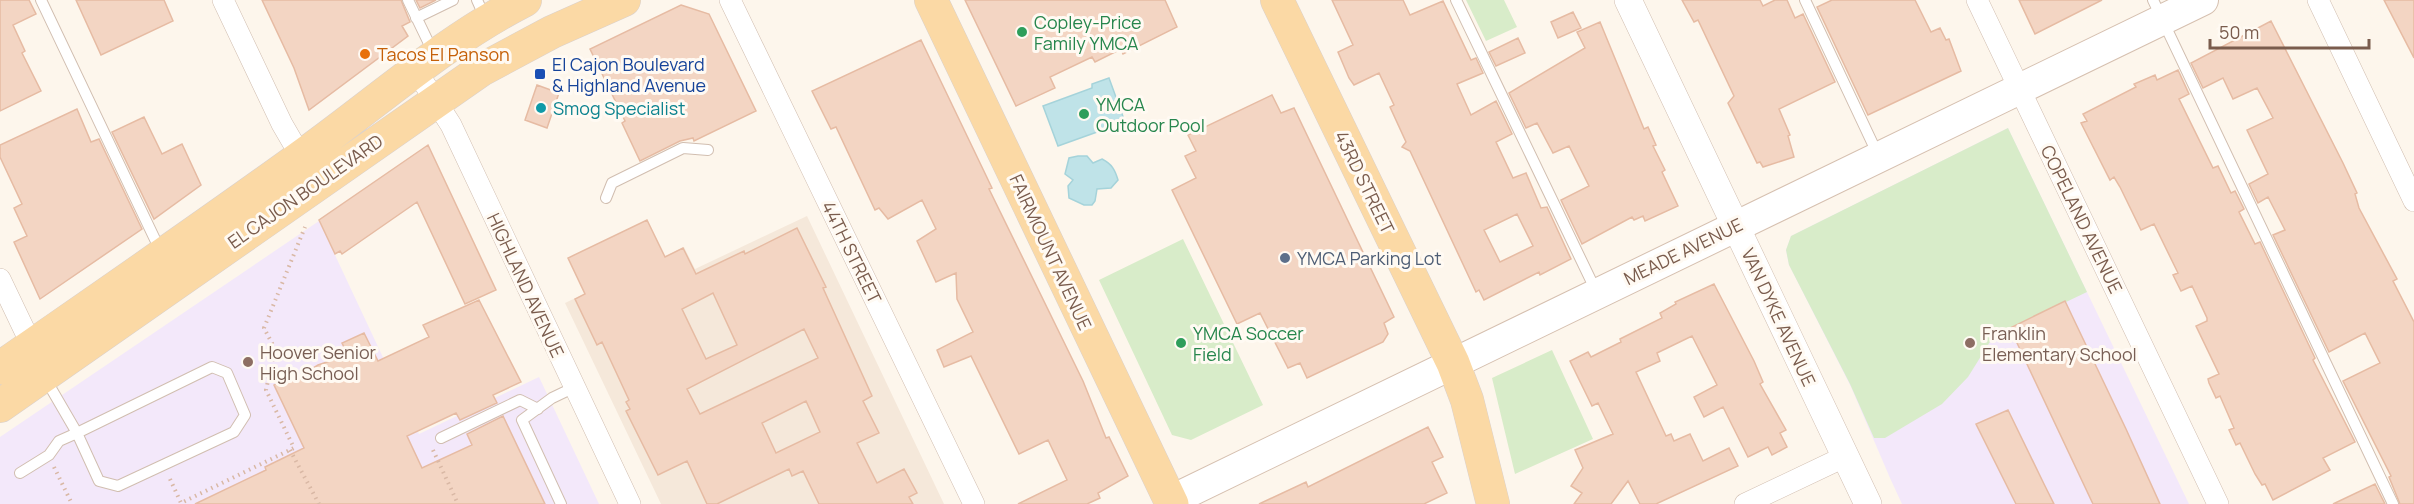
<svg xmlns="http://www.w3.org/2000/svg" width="2414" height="504" font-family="Manrope,sans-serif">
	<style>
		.residential { fill: #f5e8da }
		.education { fill: #f3e8fa }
		.green { fill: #d8ecc9 }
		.water { fill: #bfe3e8; stroke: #a5d3da; stroke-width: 1.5 }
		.building { fill: #f3d5c3; stroke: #e6bba3; stroke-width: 1.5; fill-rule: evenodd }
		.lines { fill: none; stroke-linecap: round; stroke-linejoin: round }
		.service-casing { stroke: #d1beb0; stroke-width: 12 }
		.minor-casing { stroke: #d1beb0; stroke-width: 22 }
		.tertiary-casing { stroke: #d1beb0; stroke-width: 28 }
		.secondary-casing { stroke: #d6c0b0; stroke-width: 32 }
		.primary-casing { stroke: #dad1cd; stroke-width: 34 }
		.path { stroke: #d9b8a5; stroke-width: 4; stroke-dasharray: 1.5 4.5; stroke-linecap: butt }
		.service { stroke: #fff; stroke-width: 10 }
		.minor { stroke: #fff; stroke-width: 21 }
		.tertiary { stroke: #fff; stroke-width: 27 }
		.secondary { stroke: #fff; stroke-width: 30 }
		.primary { stroke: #fbd9a5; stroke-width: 33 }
		.leisure-dot { fill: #2e9e5b; stroke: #fffaf3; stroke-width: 2 }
		.food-dot { fill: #e8710a; stroke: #fffaf3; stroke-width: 2 }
		.transit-dot { fill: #1a4fb4; stroke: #fffaf3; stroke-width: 2 }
		.culture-dot { fill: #0f9aa8; stroke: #fffaf3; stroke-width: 2 }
		.service-dot { fill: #5c6f8a; stroke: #fffaf3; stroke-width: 2 }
		.education-dot { fill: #8d6e63; stroke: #fffaf3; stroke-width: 2 }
		.labels { text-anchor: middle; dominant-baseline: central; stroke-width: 6; stroke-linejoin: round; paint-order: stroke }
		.leisure-label { font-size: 18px; fill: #27864d; stroke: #fffaf3; text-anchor: start }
		.food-label { font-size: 18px; fill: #c56008; stroke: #fffaf3; text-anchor: start }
		.transit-label { font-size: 18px; fill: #164399; stroke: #fffaf3; text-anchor: start }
		.culture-label { font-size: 18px; fill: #0d838f; stroke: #fffaf3; text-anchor: start }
		.street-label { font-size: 18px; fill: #7a5c4d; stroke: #fffaf3 }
		.service-label { font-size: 18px; fill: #4e5e75; stroke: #fffaf3; text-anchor: start }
		.education-label { font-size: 18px; fill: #785e54; stroke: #fffaf3; text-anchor: start }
	</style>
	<rect width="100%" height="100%" fill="#fdf6ec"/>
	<path class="residential" d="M807 216 944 504H661L565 303 684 247 695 269Z"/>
	<path class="education" d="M2008 128 2189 504H1902L1890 478 1851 387 1789 265 1786 250 1791 236Z
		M319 221 419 434 539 377 599 504H0V437Z"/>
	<path class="green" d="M1466 0H1504L1517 27 1486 41Z
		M2008 128 2087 292 1993 337 1968 377 1942 404 1885 438H1874L1850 384 1789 265 1786 250 1791 236Z
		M1183 239 1263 405 1191 440 1172 435 1099 280Z
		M1552 350 1593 439 1515 474 1492 378Z"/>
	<path class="water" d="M1109 78 1125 122 1058 146 1043 106 1092 88V84Z
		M1078 156H1087L1093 163 1102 159C1112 164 1115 170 1118 180L1111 188 1097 189 1095 201 1092 205H1084L1069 198 1068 186 1073 180 1065 174 1069 158Z"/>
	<path class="building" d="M0 0H29L36 14 13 25 25 51 22 53 41 91 0 111Z
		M76 0H164L173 21 101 55Z
		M262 0H401L410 22 402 26 408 36 309 110 294 68Z
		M416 0H436L420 8Z
		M965 0H1165L1177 27 1123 54 1121 49 1095 62 1092 57 1050 77 1055 88 1016 106Z
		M1332 0H1403L1410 15 1443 1 1471 60 1476 58 1483 73 1457 84 1471 115 1496 101 1512 134 1496 142 1513 178 1526 173 1541 208 1547 207 1571 259 1540 275 1539 272 1484 300 1479 290 1476 292 1410 151 1402 147 1406 142 1390 107 1394 105 1379 73 1354 85 1349 78 1338 52 1353 45ZM1517 214 1533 246 1500 262 1484 230Z
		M1682 0H1760L1763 6 1775 0H1787L1795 18 1803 14 1835 82 1779 109 1790 135 1788 136 1794 157 1763 167 1760 162 1757 163 1728 103 1734 96 1698 20 1694 22Z
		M1832 0H1915L1931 32 1940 28 1946 40 1949 39 1961 71 1868 115 1817 7Z
		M2019 0H2102L2035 34Z
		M2384 0H2414V58Z
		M681 5 709 14 756 111 694 141 693 138 680 141 640 161 622 123 625 121 590 49Z
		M1573 12 1581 28 1558 38 1551 22Z
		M2271 21 2343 163 2357 193 2355 194 2359 208 2397 279 2393 281 2414 322V504H2400L2389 477 2391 476 2343 381 2380 363 2365 333 2329 352 2273 235 2285 230 2268 197 2258 203 2249 184 2268 174 2247 130 2273 118 2257 88 2233 99 2223 78 2203 88 2191 63Z
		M1600 22 1644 129 1648 127 1656 145 1653 146 1665 170 1662 172 1678 206 1645 221 1643 216 1634 220 1632 217 1582 244 1561 200 1589 186 1569 146 1553 153 1537 123 1526 128 1509 93 1585 48 1577 32Z
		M1518 38 1525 53 1496 66 1489 52Z
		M921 40 992 188 989 189 1083 381 1106 438 1109 437 1128 476 1098 493 1100 498 1087 504H1018L1067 480 1048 440 1019 454 971 356 944 367 937 350 973 332 957 299 956 273 936 282 917 241 936 229 922 200 888 219 879 208 875 210 836 127 831 129 812 91Z
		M2178 70 2189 94 2179 99 2213 168 2218 166 2231 193 2235 191 2244 209 2239 212 2255 244 2260 242 2315 358 2313 360 2355 442 2323 458 2330 470 2273 500 2265 484 2262 485 2255 474 2240 443 2236 445 2229 430 2234 428 2220 396 2216 398 2209 383 2208 379 2219 374 2196 326 2207 321V318L2192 286 2181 291 2173 275 2178 273 2154 224 2141 230 2120 187 2114 177 2110 180 2081 123 2087 121 2083 114 2136 87 2134 84 2155 75 2157 80Z
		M537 85 559 93 547 128 525 120Z
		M1272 95 1281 113 1294 108 1394 317 1384 323 1388 334 1383 342 1307 378 1300 363 1288 368 1260 313 1237 324 1172 190 1196 178 1185 156 1196 151 1188 135Z
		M77 109 91 142 99 139 142 229 40 299 14 242 27 236 14 208 22 204 0 157V145Z
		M144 117 162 154 182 144 201 185 154 219 112 132Z
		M428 145 496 290 465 304 417 202 342 254 340 251 335 254 319 220Z
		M647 220 665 257 683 248 696 274 744 251 745 254 797 228 826 287 823 288 872 396 863 401 879 433 857 443 877 483 904 469 917 493 909 497 913 504H819L803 471 792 476 789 469 717 504H707L687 461 658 475 626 411 630 409 626 402 629 400 602 342 597 345 575 299 585 294 568 258ZM713 293 737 345 706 359 682 309ZM804 329 818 358 700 414 687 389ZM806 401 820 432 776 453 762 423Z
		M1714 284 1754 361 1763 382 1760 384 1786 430 1780 433 1787 447 1772 455 1768 447 1748 457 1723 407 1704 417 1694 397 1717 385 1692 336 1657 353 1660 361 1636 372 1666 436 1671 434 1674 441 1690 434 1703 461 1729 448 1738 466 1656 504H1640L1628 481 1611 504H1574L1582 493 1571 486 1583 468 1575 450 1613 434 1598 403 1592 406 1570 361 1588 352 1591 357 1621 342 1620 339 1662 318 1660 313 1676 304 1675 302Z
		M479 300 521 382 493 395 497 403 460 420 456 413 407 436 422 468 472 445 467 434 503 416 545 504H195L266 470 265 467 304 448 274 385 290 377 292 381 318 365 348 355 342 343 364 333 378 361 429 337 423 325Z
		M2065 301 2126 429 2160 504H2093L2010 328Z
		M2008 410 2044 484 2054 504H2016L1976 424Z
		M1428 427 1443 457 1432 462 1447 493 1424 504H1259L1306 482 1308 487Z
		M2375 484 2385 504H2333Z"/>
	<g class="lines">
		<defs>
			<path id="service" d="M41 0 161 252
				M408 0 434 54
				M477 0 486 20
				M1456 0 1597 293
				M1805 0 1878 155
				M2153 0 2393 504
				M416 18 453 0
				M606 198 612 183 683 148 708 150
				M212 367 227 373 245 415 234 432 118 486 99 481 77 433Z
				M441 438 520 400 538 409
				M20 473 49 455 59 441 77 433 45 378
				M561 504 522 420 552 398 575 387"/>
			<path id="minor" d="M223 0 282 124 307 167
				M730 0 974 504
				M1977 0 2218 504
				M2318 0 2414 201
				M415 69 451 125 630 504
				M0 279 32 346
				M1745 504 1844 457"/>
			<path id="tertiary" d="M1628 0 1868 504"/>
			<path id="secondary" d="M1170 501 2203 0"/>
			<path id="primary" d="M931 0 1172 504
				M1277 0 1453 363 1467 400 1493 504
				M0 368C105 295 210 223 313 148 383 97 447 40 525 0
				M0 406 481 70 552 32 624 0"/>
		</defs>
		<use href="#service" class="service-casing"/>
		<use href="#minor" class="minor-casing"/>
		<use href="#tertiary" class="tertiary-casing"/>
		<use href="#secondary" class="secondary-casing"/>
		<use href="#primary" class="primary-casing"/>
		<path class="path" d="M290 450 319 504
			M433 450 458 504
			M54 467 72 504
			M170 479 181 503 294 448 266 390 275 349 264 328 305 227"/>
		<use href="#service" class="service"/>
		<use href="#minor" class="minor"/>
		<use href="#tertiary" class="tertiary"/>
		<use href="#secondary" class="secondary"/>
		<use href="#primary" class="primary"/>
	</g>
	<g class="leisure-dot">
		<circle cx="1022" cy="32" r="6"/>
		<circle cx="1084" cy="114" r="6"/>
		<circle cx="1181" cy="343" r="6"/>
	</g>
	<circle class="food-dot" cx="365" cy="54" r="6"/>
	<rect class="transit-dot" x="534" y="68" width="12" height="12" rx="3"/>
	<circle class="culture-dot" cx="541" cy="108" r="6"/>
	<circle class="service-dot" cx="1285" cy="258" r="6"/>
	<g class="education-dot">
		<circle cx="1970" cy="343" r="6"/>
		<circle cx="248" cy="362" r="6"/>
	</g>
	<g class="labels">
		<g class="leisure-label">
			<text x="1034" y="22">Copley-Price<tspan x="1034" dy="21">Family YMCA</tspan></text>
			<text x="1096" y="104">YMCA<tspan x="1096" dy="21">Outdoor Pool</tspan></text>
			<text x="1193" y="333">YMCA Soccer<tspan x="1193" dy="21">Field</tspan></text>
		</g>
		<g class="food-label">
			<text x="377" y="54">Tacos El Panson</text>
		</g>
		<g class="transit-label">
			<text x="552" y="64">El Cajon Boulevard<tspan x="552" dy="21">&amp; Highland Avenue</tspan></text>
		</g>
		<g class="culture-label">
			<text x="553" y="108">Smog Specialist</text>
		</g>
		<g class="street-label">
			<text transform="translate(1365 182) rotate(64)">43RD STREET</text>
			<text transform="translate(305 191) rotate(-35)">EL CAJON BOULEVARD</text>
			<text transform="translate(2082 219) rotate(64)">COPELAND AVENUE</text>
			<text transform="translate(1683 251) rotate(-26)">MEADE AVENUE</text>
			<text transform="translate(852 252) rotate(64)">44TH STREET</text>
			<text transform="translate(1051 252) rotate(65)">FAIRMOUNT AVENUE</text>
			<text transform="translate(526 285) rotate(65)">HIGHLAND AVENUE</text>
			<text transform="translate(1779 317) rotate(65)">VAN DYKE AVENUE</text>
		</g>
		<g class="service-label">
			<text x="1297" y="258">YMCA Parking Lot</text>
		</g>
		<g class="education-label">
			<text x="1982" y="333">Franklin<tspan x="1982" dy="21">Elementary School</tspan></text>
			<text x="260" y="352">Hoover Senior<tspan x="260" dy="21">High School</tspan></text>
		</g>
	</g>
	<path d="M2210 39v9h159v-9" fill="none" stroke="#7a5c4d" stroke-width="3"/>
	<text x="2219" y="39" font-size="18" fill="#7a5c4d" stroke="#fffaf3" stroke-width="4.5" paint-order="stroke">50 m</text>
</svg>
